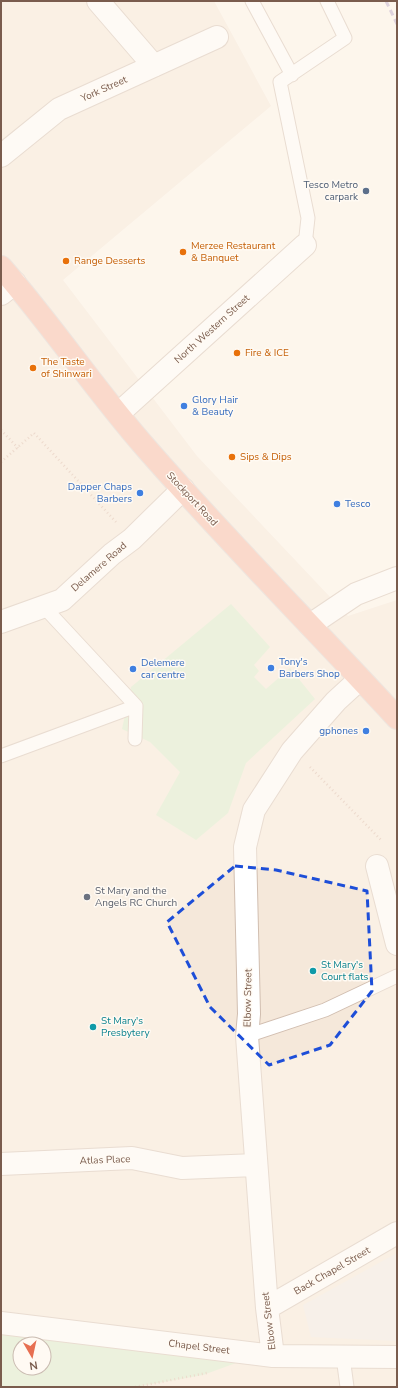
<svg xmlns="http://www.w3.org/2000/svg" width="398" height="1388" font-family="'Nunito Sans',sans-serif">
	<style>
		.residential { fill: #f5e8da; fill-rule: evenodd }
		.industrial { fill: #efe9e4 }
		.green { fill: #d8ecc9; fill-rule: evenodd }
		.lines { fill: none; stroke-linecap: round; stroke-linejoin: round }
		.lane-casing { stroke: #d1beb0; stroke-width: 15 }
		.street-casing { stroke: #d1beb0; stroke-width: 24 }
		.highway-casing { stroke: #dad1cd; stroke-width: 24 }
		.path { stroke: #d9b8a5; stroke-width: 2.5; stroke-dasharray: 1 3; stroke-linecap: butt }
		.lane { stroke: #fff; stroke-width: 13 }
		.street { stroke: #fff; stroke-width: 22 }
		.highway { stroke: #f7b7a3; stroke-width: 22 }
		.rail { stroke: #b9a8c9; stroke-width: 3; stroke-dasharray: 6 4; stroke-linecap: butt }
		.marked { fill: none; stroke: #1d4ed8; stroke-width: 3; stroke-dasharray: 8 5; stroke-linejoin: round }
		.service-dot { fill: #5c6f8a; stroke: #fffaf3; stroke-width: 1.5 }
		.food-dot { fill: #e8710a; stroke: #fffaf3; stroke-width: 1.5 }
		.shop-dot { fill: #3f7fe0; stroke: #fffaf3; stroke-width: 1.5 }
		.worship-dot { fill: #6b7280; stroke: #fffaf3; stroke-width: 1.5 }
		.culture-dot { fill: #0f9aa8; stroke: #fffaf3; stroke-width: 1.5 }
		.labels { text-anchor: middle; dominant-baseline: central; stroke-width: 3; stroke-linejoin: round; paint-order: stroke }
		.street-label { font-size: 10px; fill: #7a5c4d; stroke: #fffaf3 }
		.service-label { font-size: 10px; fill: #4e5e75; stroke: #fffaf3; text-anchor: end }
		.food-label { font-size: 10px; fill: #c56008; stroke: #fffaf3; text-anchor: start }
		.shop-label { font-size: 10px; fill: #366cbe; stroke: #fffaf3; text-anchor: start }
		.worship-label { font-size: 10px; fill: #5b616d; stroke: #fffaf3; text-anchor: start }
		.culture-label { font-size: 10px; fill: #0d838f; stroke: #fffaf3; text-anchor: start }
	</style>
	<rect width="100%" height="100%" fill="#fdf6ec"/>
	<path class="residential" d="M1 1H214L271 106 63 280 197 456 348 616 397 600V1387H1ZM20 1344H44V1368H20Z"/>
	<path class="industrial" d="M397 1253V1341L311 1337 303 1305Z"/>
	<path class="green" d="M231 604 270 647 254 665 259 671 254 677 266 689 290 668 315 699 246 763 228 813 196 840 156 815 180 772 150 742 122 729 131 687Z
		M1 1323 258 1355 203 1375 135 1387H1ZM20 1344H44V1368H20Z"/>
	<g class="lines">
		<defs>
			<path id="lane" d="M252 1 292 75
				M305 245 308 218 280 82 345 38 327 1
				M44 607 136 706 135 739
				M1 756 136 706
				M247 1036 325 1010 397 976
				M343 1357 347 1387"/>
			<path id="street" d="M98 1 154 66
				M1 156 59 109 217 37
				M1 294 15 283
				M119 413 305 245
				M1 622 62 600 112 554 132 539 183 489
				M310 625 356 594 397 578
				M377 866 397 944
				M1 1164 132 1158 182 1168 256 1165
				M267 1308 397 1233
				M1 1323 273 1356 397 1357
				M273 1356 267 1308 247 1036 249 1014 245 847 254 810 292 751 336 701 360 679"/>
			<path id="highway" d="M1 267C52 325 95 390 146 448 227 541 314 628 397 718"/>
		</defs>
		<use href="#lane" class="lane-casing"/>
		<use href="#street" class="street-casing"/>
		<use href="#highway" class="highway-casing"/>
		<path class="path" d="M1 430 18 448
			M1 462 34 433 116 522
			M310 767 381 840 380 842
			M135 1387 207 1373"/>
		<use href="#lane" class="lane"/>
		<use href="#street" class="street"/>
		<use href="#highway" class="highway"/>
		<path class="rail" d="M386 1 397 24"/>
	</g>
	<path d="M0 0H398V1388H0ZM235 866 276 870 367 891 372 991 330 1045 269 1065 210 1007 167 922Z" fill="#fdf6ec" fill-opacity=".55" fill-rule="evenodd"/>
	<path class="marked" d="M235 866 276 870 367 891 372 991 330 1045 269 1065 210 1007 167 922Z"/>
	<circle class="service-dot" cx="366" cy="191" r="4"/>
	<g class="food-dot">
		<circle cx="183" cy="252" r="4"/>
		<circle cx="66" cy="261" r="4"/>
		<circle cx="237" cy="353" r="4"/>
		<circle cx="33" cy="368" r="4"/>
		<circle cx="232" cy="457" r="4"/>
	</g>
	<g class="shop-dot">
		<circle cx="184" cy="406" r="4"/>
		<circle cx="140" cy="493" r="4"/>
		<circle cx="337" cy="504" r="4"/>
		<circle cx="271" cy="668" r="4"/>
		<circle cx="133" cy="669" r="4"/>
		<circle cx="366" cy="731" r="4"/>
	</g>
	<circle class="worship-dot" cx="87" cy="897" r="4"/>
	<g class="culture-dot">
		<circle cx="313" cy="971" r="4"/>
		<circle cx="93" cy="1027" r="4"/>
	</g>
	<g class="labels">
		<g class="street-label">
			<text transform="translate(104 89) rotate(-24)">York Street</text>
			<text transform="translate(212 329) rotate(-42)">North Western Street</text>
			<text transform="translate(192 499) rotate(47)">Stockport Road</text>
			<text transform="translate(99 567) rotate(-41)">Delamere Road</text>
			<text transform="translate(248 998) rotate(-89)">Elbow Street</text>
			<text transform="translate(105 1160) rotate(-2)">Atlas Place</text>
			<text transform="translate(332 1271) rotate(-30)">Back Chapel Street</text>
			<text transform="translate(269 1321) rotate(-97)">Elbow Street</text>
			<text transform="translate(199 1347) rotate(7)">Chapel Street</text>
		</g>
		<g class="service-label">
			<text x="358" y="185">Tesco Metro<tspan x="358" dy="12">carpark</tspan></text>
		</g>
		<g class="food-label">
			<text x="191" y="246">Merzee Restaurant<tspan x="191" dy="12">&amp; Banquet</tspan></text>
			<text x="74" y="261">Range Desserts</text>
			<text x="245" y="353">Fire &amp; ICE</text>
			<text x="41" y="362">The Taste<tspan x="41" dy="12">of Shinwari</tspan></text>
			<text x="240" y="457">Sips &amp; Dips</text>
		</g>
		<g class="shop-label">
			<text x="192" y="400">Glory Hair<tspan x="192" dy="12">&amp; Beauty</tspan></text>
			<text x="132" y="487" text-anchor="end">Dapper Chaps<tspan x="132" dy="12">Barbers</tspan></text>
			<text x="345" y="504">Tesco</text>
			<text x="279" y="662">Tony's<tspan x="279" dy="12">Barbers Shop</tspan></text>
			<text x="141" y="663">Delemere<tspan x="141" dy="12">car centre</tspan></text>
			<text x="358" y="731" text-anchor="end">gphones</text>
		</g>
		<g class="worship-label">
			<text x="95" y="891">St Mary and the<tspan x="95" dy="12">Angels RC Church</tspan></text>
		</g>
		<g class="culture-label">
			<text x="321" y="965">St Mary's<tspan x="321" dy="12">Court flats</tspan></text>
			<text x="101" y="1021">St Mary's<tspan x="101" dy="12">Presbytery</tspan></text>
		</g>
	</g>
	<rect width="398" height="1388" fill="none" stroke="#7a5c4d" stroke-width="4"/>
	<g transform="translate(32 1356) rotate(171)"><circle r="19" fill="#fffaf3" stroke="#cabbb1"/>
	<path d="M0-3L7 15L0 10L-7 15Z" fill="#e76f51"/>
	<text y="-6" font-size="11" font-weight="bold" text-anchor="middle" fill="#7a5c4d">N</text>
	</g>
</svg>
